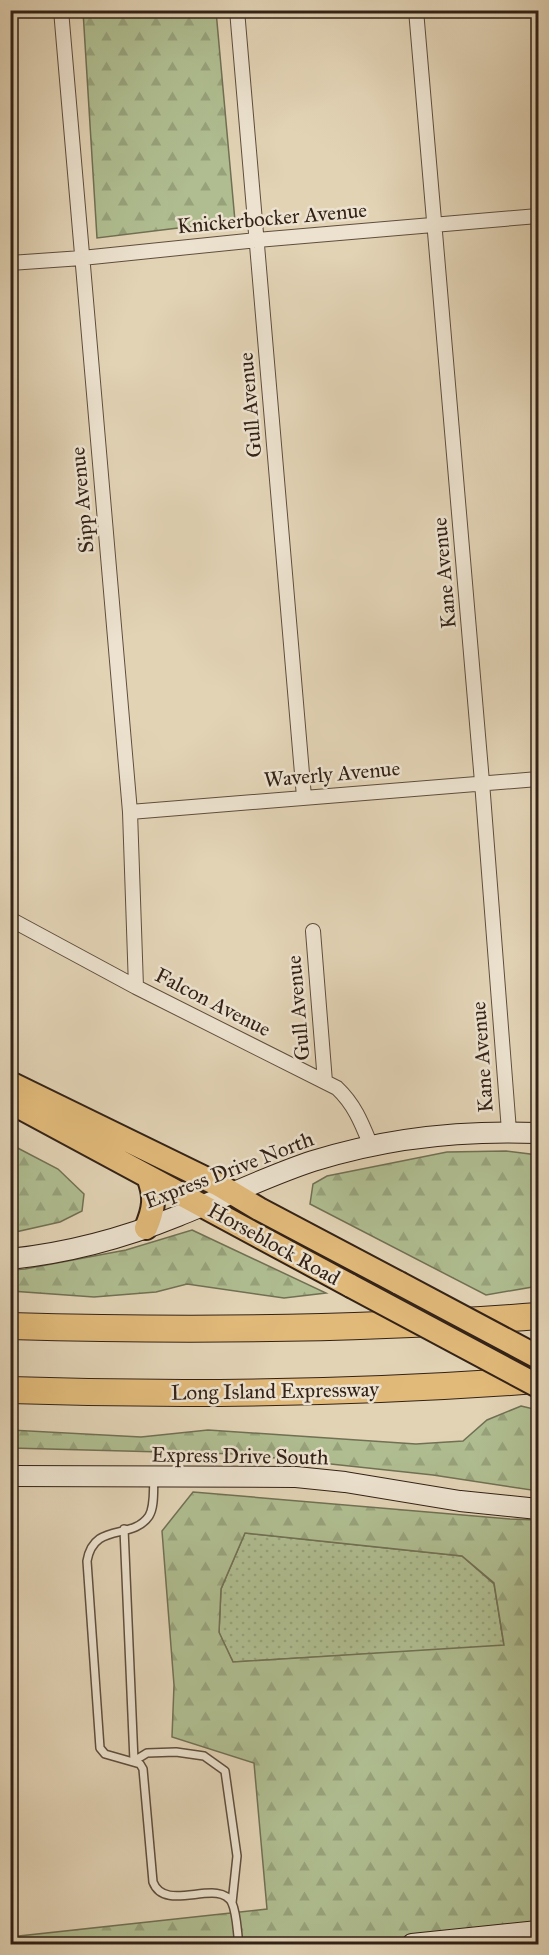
<svg xmlns="http://www.w3.org/2000/svg" width="549" height="1955" font-family="'IM FELL Great Primer',serif">
	<style>
		.green { fill: url(#green-dots); stroke: #717054; stroke-width: 1.5 }
		.forest { fill: url(#forest-firs); stroke: #717054; stroke-width: 1.5; fill-rule: evenodd }
		.lines { fill: none; stroke-linecap: round; stroke-linejoin: round }
		.lane-casing { stroke: #5f4e3e; stroke-width: 10 }
		.street-casing { stroke: #5f4e3e; stroke-width: 16 }
		.secondary-casing { stroke: #332217; stroke-width: 22 }
		.primary-casing { stroke: #332217; stroke-width: 26 }
		.highway-casing { stroke: #332217; stroke-width: 28 }
		.lane { stroke: #ece2cf; stroke-width: 7 }
		.street { stroke: #ece2cf; stroke-width: 14 }
		.secondary { stroke: #ece2cf; stroke-width: 20 }
		.primary { stroke: #e1ba7a; stroke-width: 22 }
		.highway { stroke: #e1ba7a; stroke-width: 26 }
		.primary-bridge-casing { stroke: #332217; stroke-width: 26; stroke-linecap: butt }
		.primary-bridge { stroke: #e1ba7a; stroke-width: 22 }
		.labels { text-anchor: middle; dominant-baseline: central; stroke-width: 5; stroke-linejoin: round; paint-order: stroke }
		.street-label { font-size: 21px; fill: #332217; stroke: #ece2cf }
	</style>
	<defs>
		<pattern id="green-dots" width="8" height="8" patternUnits="userSpaceOnUse" patternTransform="scale(1.5)"><rect width="8" height="8" fill="#afbd90"/><path d="M2 2h.1M6 6h.1" fill="none" stroke="#97a27b" stroke-width="1.8" stroke-linecap="round"/></pattern>
		<pattern id="forest-firs" width="22" height="20" patternUnits="userSpaceOnUse" patternTransform="scale(1.5)"><rect width="22" height="20" fill="#afbd90"/><path d="M5 1l3.5 6h-7zM16 11l3.5 6h-7z" fill="#97a27b"/></pattern>
	</defs>
	<rect width="100%" height="100%" fill="#e2d3b5"/>
	<filter id="stains"><feTurbulence type="fractalNoise" baseFrequency=".00333" numOctaves="4"/><feColorMatrix values="0 0 0 0 .2 0 0 0 0 .09 0 0 0 0 .02 0 0 0 .5 -.17"/></filter>
	<radialGradient id="worn" r=".72"><stop offset=".6" stop-color="#630" stop-opacity="0"/><stop offset="1" stop-color="#630" stop-opacity=".3"/></radialGradient>
	<path class="green" d="M245 1533 462 1556 494 1584 504 1646 233 1662 219 1633 221 1589Z"/>
	<path class="forest" d="M83 11H216L235 221 97 238Z
		M10 1144 58 1169 84 1194 82 1211 60 1222 11 1233Z
		M506 1151 538 1155V1286L486 1295 310 1204 313 1184 327 1176 447 1152Z
		M192 1230 326 1293 284 1298 187 1284 156 1292 94 1297 11 1291V1270L25 1269 126 1250Z
		M521 1406 538 1410V1491L433 1475 238 1454 11 1448V1430L141 1437 208 1430 416 1444 463 1441 487 1420Z
		M193 1492 510 1519 538 1520V1944H11L10 1937 267 1909 254 1763 172 1737 174 1685 162 1531ZM245 1533 462 1556 494 1583 504 1645 233 1662 219 1632 221 1589Z"/>
	<g class="lines">
		<defs>
			<path id="lane" d="M154 1478C153 1489 155 1506 149 1516 132 1541 94 1521 87 1561L100 1748 105 1754 140 1764 143 1769 153 1882C165 1914 219 1877 232 1903 237 1914 237 1932 239 1944
				M124 1529 134 1761 147 1753 176 1752 204 1756 225 1771 237 1856 232 1903"/>
			<path id="street" d="M61 10 130 812 136 987
				M237 10 304 797
				M416 10 482 782 509 1131
				M10 263 82 258 257 240 538 216
				M130 812 538 779
				M10 919 136 987 337 1088C355 1105 362 1124 371 1146
				M313 931 325 1082"/>
			<path id="secondary" d="M10 1259C68 1253 124 1238 178 1216 223 1198 267 1176 313 1161 386 1138 462 1130 538 1133
				M10 1476 296 1477 345 1482 460 1501 538 1509
				M412 1944 538 1931"/>
			<path id="primary" d="M10 1083 219 1185 259 1209 399 1283
				M10 1102 351 1286
				M146 1228C154 1209 156 1197 148 1177"/>
			<path id="highway" d="M10 1326C186 1331 363 1330 538 1316
				M10 1390C186 1396 363 1393 538 1380"/>
		</defs>
		<use href="#lane" class="lane-casing"/>
		<use href="#street" class="street-casing"/>
		<use href="#secondary" class="secondary-casing"/>
		<use href="#primary" class="primary-casing"/>
		<use href="#highway" class="highway-casing"/>
		<use href="#lane" class="lane"/>
		<use href="#street" class="street"/>
		<use href="#secondary" class="secondary"/>
		<use href="#primary" class="primary"/>
		<use href="#highway" class="highway"/>
		<defs>
			<path id="primary-bridge" d="M399 1283 538 1357
				M351 1286 538 1386"/>
		</defs>
		<use href="#primary-bridge" class="primary-bridge-casing"/>
		<use href="#primary-bridge" class="primary-bridge"/>
	</g>
	<g class="labels">
		<g class="street-label">
			<text transform="translate(272 218) rotate(-5)">Knickerbocker Avenue</text>
			<text transform="translate(250 405) rotate(-95)">Gull Avenue</text>
			<text transform="translate(82 500) rotate(-95)">Sipp Avenue</text>
			<text transform="translate(444 573) rotate(-95)">Kane Avenue</text>
			<text transform="translate(332 774) rotate(-5)">Waverly Avenue</text>
			<text transform="translate(213 1002) rotate(27)">Falcon Avenue</text>
			<text transform="translate(298 1008) rotate(-95)">Gull Avenue</text>
			<text transform="translate(482 1057) rotate(-94)">Kane Avenue</text>
			<text transform="translate(229 1170) rotate(-21)">Express Drive North</text>
			<text transform="translate(274 1244) rotate(29)">Horseblock Road</text>
			<text transform="translate(275 1391) rotate(-1)">Long Island Expressway</text>
			<text transform="translate(240 1456) rotate(1)">Express Drive South</text>
		</g>
	</g>
	<rect width="549" height="1955" fill="none" stroke="#e2d3b5" stroke-width="36"/>
	<rect x="12" y="12" width="525" height="1931" fill="none" stroke="#332217" stroke-width="3"/>
	<rect x="18" y="18" width="513" height="1919" fill="none" stroke="#332217" stroke-width="1.5"/>
	<rect width="100%" height="100%" filter="url(#stains)"/>
	<rect width="100%" height="100%" fill="url(#worn)"/>
</svg>
